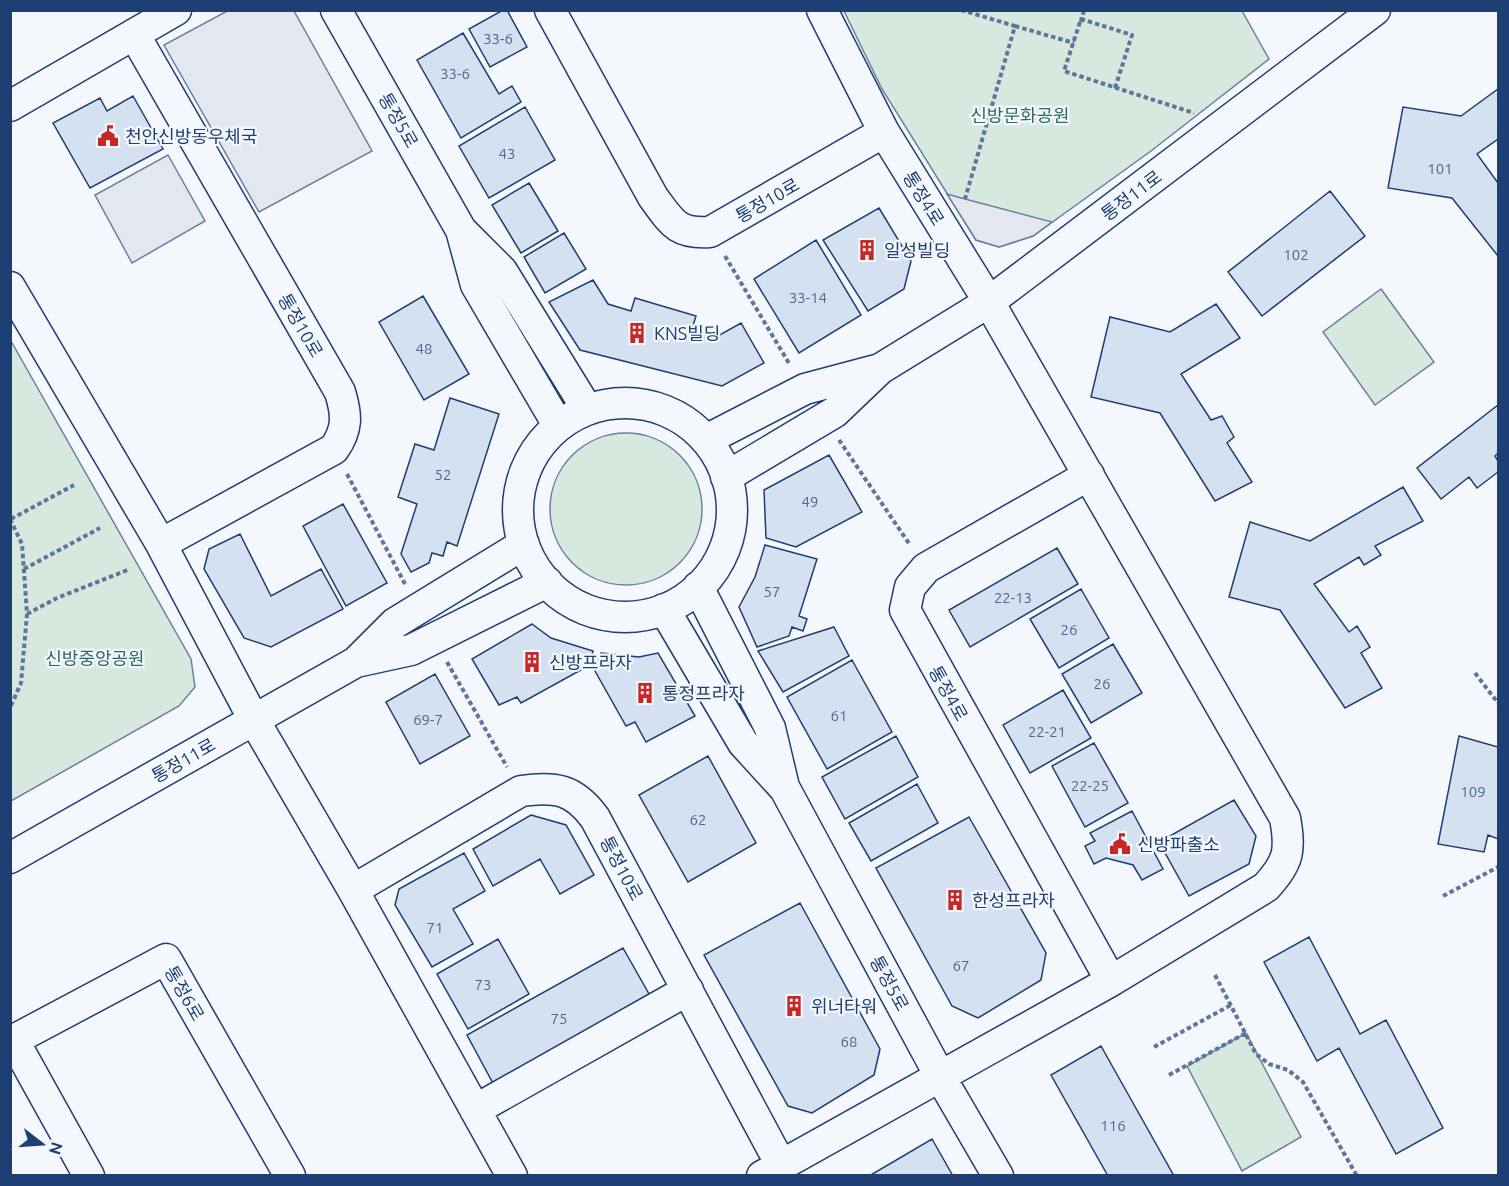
<svg xmlns="http://www.w3.org/2000/svg" width="1509" height="1186" font-family="Ubuntu,'Noto Sans KR',sans-serif">
	<style>
		.green { fill: #d7e8df; stroke: #687fa3; stroke-width: 1.5 }
		.parking { fill: #e3e8f0; stroke: #687fa3; stroke-width: 1.5 }
		.building { fill: #d5e0f0; stroke: #1d3f73; stroke-width: 1.5 }
		.lines { fill: none; stroke-linecap: round; stroke-linejoin: round }
		.minor-casing { stroke: #1d3f73; stroke-width: 33 }
		.path { stroke: #5e769c; stroke-width: 4; stroke-dasharray: 4.5 3; stroke-linecap: butt }
		.minor { stroke: #f4f7fb; stroke-width: 30 }
		.labels { text-anchor: middle; dominant-baseline: central; stroke-width: 4.5; stroke-linejoin: round; paint-order: stroke }
		.number-label { font-size: 15px; fill: #4b6792 }
		.park-label { font-size: 18px; fill: #2c6c60; stroke: #f4f7fb }
		.street-label { font-size: 18px; fill: #1d3f73; stroke: #f4f7fb }
		.poi-label { font-size: 18px; fill: #1d3f73; stroke: #f4f7fb; text-anchor: start }
	</style>
	<rect width="100%" height="100%" fill="#f4f7fb"/>
	<path class="green" d="M844 11H1242L1269 59 1151 151 1033 236 999 247 976 240 882 89Z
		M1381 289 1434 362 1375 405 1323 332Z
		M11 341 191 659 195 687 179 706 11 801Z
		M550 509a76 76 0 1 1 152 0a76 76 0 1 1-152 0Z
		M1246 1033 1301 1137 1242 1171 1187 1066Z"/>
	<path class="parking" d="M229 10 294 11 372 151 259 212 164 45Z
		M168 155 205 221 132 263 95 195Z
		M947 194 965 199 1052 222 1033 236 999 247 976 240Z"/>
	<path class="building" d="M503 10H507L527 47 490 67 469 29Z
		M463 33 499 94 512 86 521 102 461 138 417 60Z
		M1498 89V139L1477 154 1498 183V256L1452 198 1388 188 1403 107 1461 116Z
		M133 96 163 149 90 188 53 123 100 98 107 111Z
		M525 107 555 160 489 198 459 146Z
		M529 183 558 231 521 253 492 205Z
		M1330 191 1365 236 1262 316 1228 272Z
		M879 208 911 261 904 289 868 311 823 240Z
		M564 233 586 269 545 293 524 257Z
		M816 240 861 315 799 353 754 279Z
		M593 280 608 304 631 311 635 298 696 316 692 329 718 336 741 323 764 363 722 386 580 350 549 302Z
		M423 296 469 374 424 400 379 322Z
		M1216 304 1240 338 1181 374 1211 420 1222 416 1234 437 1227 443 1252 482 1215 501 1160 413 1091 397 1110 317 1170 332Z
		M450 398 499 414 457 546 447 542 443 556 432 553 429 563 411 572 401 554 417 504 398 497 415 444 434 450Z
		M1498 405V453L1495 456 1498 461V472L1477 488 1469 477 1441 499 1417 468Z
		M829 455 862 512 796 547 766 538 764 490Z
		M1403 487 1423 521 1375 546 1381 555 1364 565 1359 557 1314 584 1349 632 1357 626 1370 647 1361 653 1382 688 1345 708 1280 610 1229 597 1250 522 1310 541Z
		M343 504 387 583 346 606 303 526Z
		M240 534 271 596 321 569 343 609 271 647 244 638 204 569 209 549Z
		M765 545 817 559 799 616 807 619 803 631 792 627 789 636 757 647 739 607 755 577Z
		M1057 548 1078 584 970 647 949 610Z
		M1081 589 1109 638 1059 668 1030 619Z
		M532 624 551 638 593 651 590 665 521 703 517 697 499 705 472 659Z
		M834 627 849 656 783 692 758 651Z
		M1113 644 1142 693 1091 723 1062 674Z
		M601 653 639 657 658 653 695 716 646 742 635 722 626 726 595 671Z
		M852 660 892 732 827 769 787 697Z
		M435 674 470 736 420 764 386 702Z
		M1063 690 1091 738 1030 773 1003 725Z
		M896 736 918 777 845 819 822 777Z
		M1459 736 1498 747V839L1488 835 1484 852 1438 844Z
		M1094 743 1128 803 1085 827 1052 766Z
		M708 756 756 843 688 882 639 795Z
		M917 784 938 823 871 861 849 823Z
		M1234 800 1256 836 1249 864 1189 896 1159 842Z
		M1132 811 1163 869 1142 880 1133 865 1106 858 1094 864 1085 846 1095 841 1090 833Z
		M531 815 566 825 594 875 560 894 540 859 493 886 473 849Z
		M969 817 1046 953 1041 980 978 1018 952 1006 876 868Z
		M464 853 485 891 453 909 473 944 432 967 395 905 399 889Z
		M800 903 880 1049 874 1075 812 1113 788 1106 704 955Z
		M1309 937 1360 1034 1386 1020 1443 1128 1396 1154 1339 1048 1317 1061 1264 962Z
		M498 939 529 994 468 1029 437 974Z
		M623 948 653 1001 495 1087 467 1035Z
		M1101 1046 1174 1176H1108L1051 1075Z
		M932 1139 953 1176H869Z"/>
	<g class="lines">
		<defs>
			<path id="minor" d="M336 10 461 230 476 285 558 425
				M550 10 653 197C672 223 677 234 710 232L884 132
				M134 34 340 392C347 415 348 429 334 449L161 544
				M10 106 176 10
				M463 232 502 271 587 409
				M10 287 161 544 254 720 353 890 512 1176
				M518 510a107 107 0 1 1 214 0a107 107 0 1 1-214 0Z
				M706 440 805 389 880 369
				M1089 475 926 568 910 587 905 610 1111 981
				M726 477 835 412 880 369 989 302 1375 10
				M698 587 770 728 784 787
				M664 609 743 743 785 789 941 1078 998 1176
				M356 662 411 650 547 582
				M10 858 356 662 395 623 524 544
				M353 890 521 791C555 786 574 789 595 818L781 1165
				M14 1041 89 1176
				M10 1042 166 959 290 1176
				M475 1110 688 990
				M762 1176 1111 981 1266 887C1289 862 1291 850 1285 818L989 302 884 132 822 10"/>
		</defs>
		<use href="#minor" class="minor-casing"/>
		<path class="path" d="M961 10 1015 26 965 199
			M1081 22 1084 10
			M1015 26 1074 43
			M1115 88 1132 35 1081 19 1064 71 1194 113
			M725 256 790 365
			M839 440 910 545
			M347 474 405 584
			M10 519 22 544 27 614 21 683 10 708
			M11 519 74 485
			M24 569 100 528
			M27 614 57 598 130 569
			M447 662 507 767
			M1475 673 1498 703
			M1443 896 1498 867
			M1215 975 1256 1054 1269 1064 1288 1070 1303 1082 1357 1176
			M1154 1047 1231 1005
			M1169 1075 1246 1033"/>
		<use href="#minor" class="minor"/>
	</g>
	<defs>
		<symbol id="civic-bare" viewBox="-9 -9 18 18"><path d="M-.6-6.5H3V-4.5H.6V-3L4-1V1h2V6H-6V1h2V-1L-.6-3ZM-1.2 2.5V6h2.4V2.5Z" fill="#c62828" stroke="#f4f7fb" stroke-width="2.5" paint-order="stroke"/></symbol>
		<symbol id="building-bare" viewBox="-9 -9 18 18"><path d="M-4-6H4V6H1V3H-1V6H-4ZM-2.5-4.3h1.7v1.8h-1.7ZM.8-4.3h1.7v1.8H.8ZM-2.5-1h1.7V.8h-1.7ZM.8-1h1.7V.8H.8Z" fill="#c62828" stroke="#f4f7fb" stroke-width="2.5" paint-order="stroke"/></symbol>
	</defs>
	<g fill-rule="evenodd">
		<use href="#civic-bare" x="93" y="121" width="30" height="30"/>
		<use href="#building-bare" x="852" y="235" width="30" height="30"/>
		<use href="#building-bare" x="622" y="318" width="30" height="30"/>
		<use href="#building-bare" x="517" y="647" width="30" height="30"/>
		<use href="#building-bare" x="630" y="678" width="30" height="30"/>
		<use href="#civic-bare" x="1105" y="829" width="30" height="30"/>
		<use href="#building-bare" x="940" y="885" width="30" height="30"/>
		<use href="#building-bare" x="779" y="991" width="30" height="30"/>
	</g>
	<g class="labels">
		<g class="number-label">
			<text x="498" y="38">33-6</text>
			<text x="455" y="73">33-6</text>
			<text x="507" y="153">43</text>
			<text x="1440" y="168">101</text>
			<text x="1296" y="254">102</text>
			<text x="808" y="297">33-14</text>
			<text x="424" y="348">48</text>
			<text x="443" y="474">52</text>
			<text x="810" y="501">49</text>
			<text x="772" y="591">57</text>
			<text x="1013" y="597">22-13</text>
			<text x="1069" y="629">26</text>
			<text x="1102" y="683">26</text>
			<text x="839" y="715">61</text>
			<text x="428" y="719">69-7</text>
			<text x="1047" y="731">22-21</text>
			<text x="1090" y="785">22-25</text>
			<text x="1473" y="791">109</text>
			<text x="698" y="819">62</text>
			<text x="435" y="927">71</text>
			<text x="961" y="965">67</text>
			<text x="483" y="984">73</text>
			<text x="559" y="1018">75</text>
			<text x="849" y="1041">68</text>
			<text x="1113" y="1125">116</text>
		</g>
		<g class="park-label">
			<text x="1020" y="115">신방문화공원</text>
			<text x="95" y="658">신방중앙공원</text>
		</g>
		<g class="street-label">
			<text transform="translate(399 120) rotate(60)">통정5로</text>
			<text transform="translate(1131 195) rotate(-37)">통정11로</text>
			<text transform="translate(924 198) rotate(58)">통정4로</text>
			<text transform="translate(767 200) rotate(-30)">통정10로</text>
			<text transform="translate(301 325) rotate(60)">통정10로</text>
			<text transform="translate(949 693) rotate(61)">통정4로</text>
			<text transform="translate(183 760) rotate(-30)">통정11로</text>
			<text transform="translate(622 868) rotate(62)">통정10로</text>
			<text transform="translate(890 983) rotate(61)">통정5로</text>
			<text transform="translate(185 993) rotate(60)">통정6로</text>
		</g>
		<g class="poi-label">
			<text x="125" y="136">천안신방동우체국</text>
			<text x="884" y="250">일성빌딩</text>
			<text x="654" y="333">KNS빌딩</text>
			<text x="549" y="662">신방프라자</text>
			<text x="662" y="693">통정프라자</text>
			<text x="1137" y="844">신방파출소</text>
			<text x="972" y="900">한성프라자</text>
			<text x="811" y="1006">위너타워</text>
		</g>
	</g>
	<rect width="1509" height="1186" fill="none" stroke="#1d3f73" stroke-width="24"/>
	<g transform="translate(42 1144) rotate(107)" stroke="#f4f7fb" stroke-width="4.5" paint-order="stroke">
	<path d="M0-4.5L10 22L0 15L-10 22Z" fill="#1d3f73"/>
	<text y="-9" font-size="16" font-weight="bold" text-anchor="middle" fill="#1d3f73">N</text>
	</g>
</svg>
